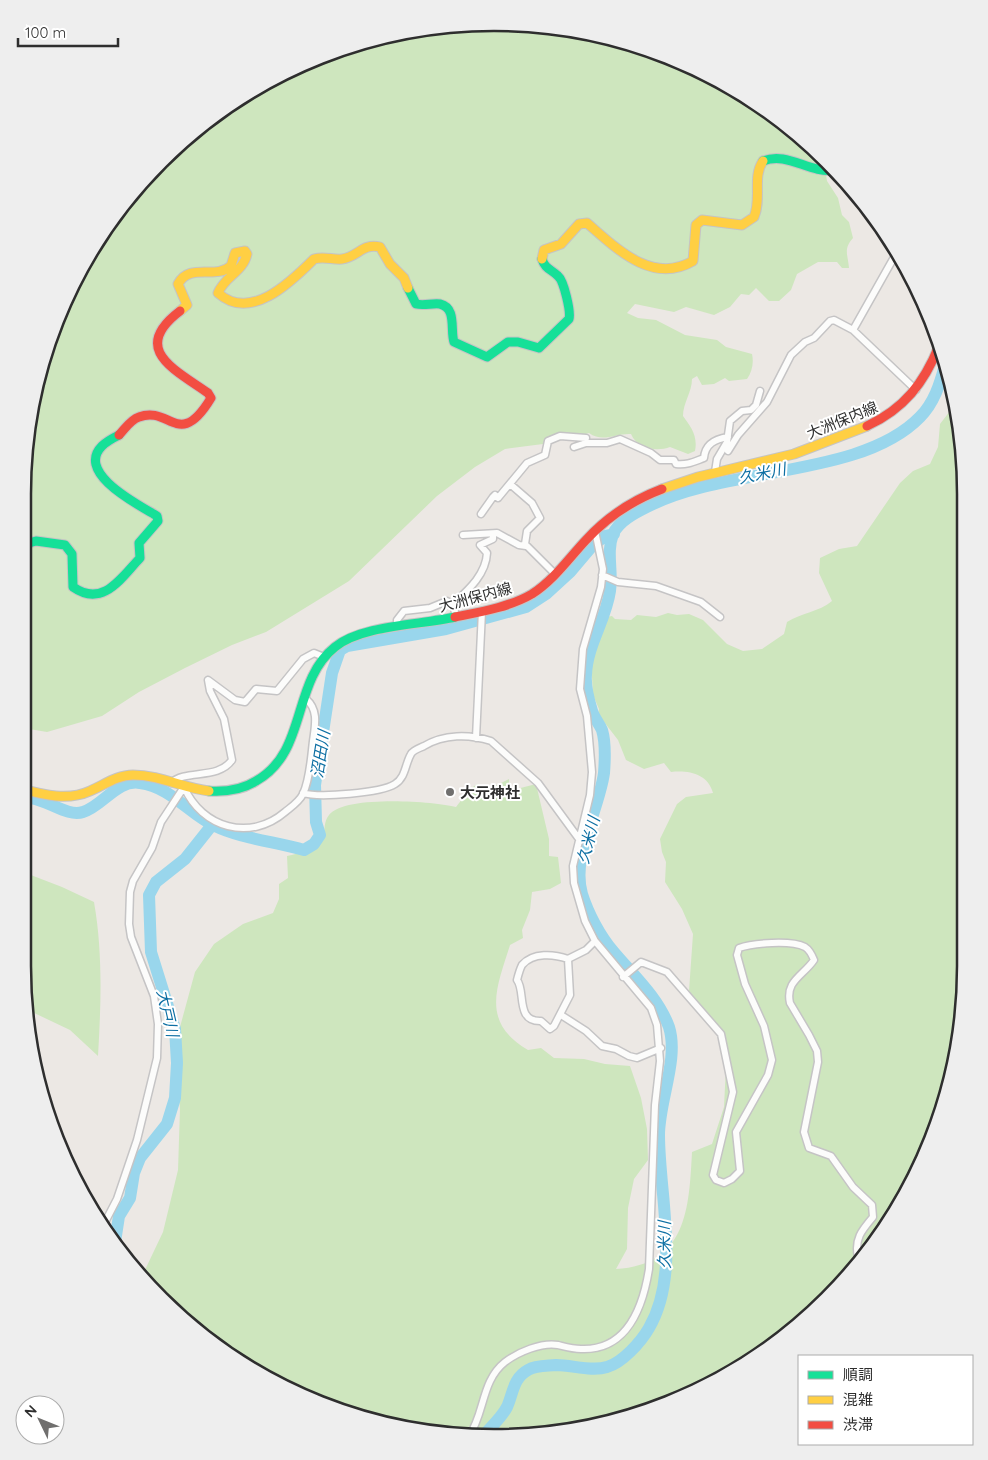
<svg xmlns="http://www.w3.org/2000/svg" width="988" height="1460" font-family="Quicksand,'Noto Sans JP',sans-serif">
	<style>
		.green { fill: #cee6be }
		.lines { fill: none; stroke-linecap: round; stroke-linejoin: round }
		.river { stroke: #99d6ec; stroke-width: 12 }
		.street-casing { stroke: #c5c4c5; stroke-width: 9 }
		.fast-casing { stroke: #c5c4c5; stroke-width: 11 }
		.slow-casing { stroke: #c5c4c5; stroke-width: 11 }
		.jam-casing { stroke: #c5c4c5; stroke-width: 11 }
		.street { stroke: #fcfcfb; stroke-width: 6 }
		.fast { stroke: #16e098; stroke-width: 9 }
		.slow { stroke: #ffcf43; stroke-width: 9 }
		.jam { stroke: #f24e42; stroke-width: 9 }
		.poi-dot { fill: #706f6e; stroke: #fff; stroke-width: 2 }
		.labels { text-anchor: middle; dominant-baseline: central; stroke-width: 4; stroke-linejoin: round; paint-order: stroke }
		.street-label { font-size: 15px; fill: #2e2e2e; stroke: #fff }
		.poi-label { font-size: 15px; font-weight: bold; fill: #2e2e2e; stroke: #fff; text-anchor: start }
		.water-label { font-size: 16px; font-style: italic; fill: #0d6fa3; stroke: #fff }
		.rim { fill: none; stroke: #2e2e2e; stroke-width: 2.5 }
	</style>
	<rect width="100%" height="100%" fill="#ece8e4"/>
	<path class="green" d="M494 23 586 32 674 58 756 102 831 166 825 168 827 181 838 198 842 215 849 222 853 238C843 249 848 255 849 268H842L837 262H818L797 274 791 290 779 301H769L756 288 749 295 741 294 730 307 714 315 686 307 674 312 635 304 627 313 638 318 656 320 685 335 717 340 726 347 752 354C754 363 752 372 747 379L729 381 725 378 714 384 702 385 697 376 692 379C692 392 683 403 683 416 691 427 698 436 695 451L688 454 670 447C657 452 637 449 631 434 616 433 603 443 589 433 572 439 557 427 543 444L505 449 475 467 437 496 349 581 266 632 232 645 185 668 139 692 102 716 47 732 23 728 22 494 32 402 71 285 160 161 232 102 313 59 402 32Z
		M954 393 966 494V966L956 1058 917 1175 828 1299 729 1374 669 1397 586 1428 463 1436 314 1402 207 1340 144 1272 163 1232 178 1170 180 1109 177 1069V1038L195 972 214 944 243 924 273 913 279 899V884L288 878 287 856C300 853 316 851 322 837 326 830 323 822 329 815 344 795 433 801 456 807L469 790 477 784 487 790 509 779V791L536 784 549 839V856L558 857 561 883 550 889 532 892 530 910 522 930 523 938 510 945C497 987 480 1022 528 1050L541 1048 554 1058 584 1059 605 1064 630 1066 641 1098 647 1129 648 1160 634 1179 628 1208 627 1249 616 1269C687 1265 689 1208 692 1152L712 1144 724 1107 726 1066 717 1034 689 991 693 934 682 909 665 882 666 862 662 852 660 839 677 804 686 797 713 793C708 774 689 770 671 772L664 763 644 769 626 760 618 740 598 714 599 709 593 695 591 659 594 645 605 626 606 617 612 616 615 619 631 620 637 615 656 617 668 613 677 615 689 614 703 620 727 644 743 651 762 649 784 634 787 622C801 613 819 612 832 601L819 573 820 558 839 549 857 546 900 483 913 471 930 464 938 447 940 424 950 411Z
		M23 872 62 887 94 902C103 953 101 1005 98 1056L70 1030 30 1011 23 966Z"/>
	<g class="lines">
		<path class="river" d="M22 797C44 796 66 818 83 812 103 806 117 779 140 783 171 787 189 814 215 826 239 838 276 842 304 850L314 844 320 835 316 822 315 785 332 673 340 650 347 646 446 629 526 607 546 594 570 572 592 546 605 536 614 534
			M115 1242 119 1216 130 1198 134 1173 140 1158 167 1124 175 1098 177 1063 175 1029 151 952 149 895 156 882 185 859 212 825
			M484 1435C491 1427 502 1417 507 1407 513 1394 513 1378 528 1370 536 1365 547 1366 556 1365 572 1365 592 1372 607 1367 622 1363 641 1342 649 1328 681 1273 659 1195 659 1135 659 1101 679 1059 669 1027 658 997 633 975 613 951 600 936 588 913 582 894 571 857 599 810 604 773 605 760 606 743 602 730 599 723 594 718 592 711 589 701 585 685 586 675 587 645 606 620 610 591 613 572 606 552 613 534 619 521 635 513 647 507 725 466 861 478 920 417 934 403 940 384 945 365"/>
		<defs>
			<path id="street" d="M853 330 897 252
				M574 447 586 443H607L620 439 651 453 660 460H674L676 464C688 465 693 462 704 458 705 444 715 439 728 437
				M728 451 738 435 767 402 791 355 805 342 814 338 830 321 834 320 853 330 916 390
				M715 472 717 459 727 442 730 421 742 411 751 410 756 405 760 391
				M510 484 532 503 540 518 527 531 525 544 556 575
				M481 514 493 497 495 495 498 498 527 463 545 455 548 441 560 436 586 438
				M463 535 497 533 519 545 526 546
				M602 575 618 582 656 586 701 602 720 617
				M456 617 453 604C467 591 486 575 487 553L480 545 493 539V534
				M397 627V620L404 611 430 608 447 601 453 606
				M476 738 482 611
				M171 783C186 769 218 780 232 760L224 719 210 691 208 680 235 700 245 702 256 689 277 691 303 659 314 653 324 657
				M184 787C202 828 250 842 285 812 291 807 299 802 303 794 310 779 311 757 313 741 315 726 319 710 306 699
				M303 793C319 798 381 793 395 784 406 777 405 764 411 754 413 750 420 748 424 746 444 734 469 734 491 741L538 783 579 839
				M568 959C554 954 533 952 522 965 520 969 518 976 517 980 526 991 515 1022 541 1021L550 1029 554 1026 570 995 568 959 586 950 595 941
				M623 977 641 962 667 972 721 1034 733 1092 713 1175 716 1180 724 1183 732 1179 740 1171 736 1132 768 1075 772 1060 764 1026 745 984 737 955 739 948C753 943 791 940 805 947 810 950 812 955 814 960 803 976 785 981 790 1003L809 1035 817 1051 818 1062 804 1132 809 1148 831 1156 853 1187 872 1205 873 1217C862 1230 854 1239 858 1257
				M561 1015 586 1031 602 1046 616 1049 629 1056 637 1058 661 1048
				M102 1228 117 1199 137 1140 157 1058 158 1024 154 996 131 937 129 924 130 892 133 881 152 848 161 822 184 787
				M828 1299 831 1294
				M469 1436C485 1413 481 1381 505 1362 518 1352 542 1342 558 1345 566 1347 573 1349 581 1349 627 1351 643 1307 649 1269L655 1105 660 1061 657 1025 651 1008 595 941 585 921 574 883 573 866 590 795 592 772 587 716 580 689 583 649 601 587 603 569 595 531"/>
			<path id="fast" d="M763 161C788 151 809 174 835 170
				M408 288 416 304C424 306 432 303 440 304 457 308 450 330 454 342L487 357 508 342H518L539 348 569 319C571 312 564 281 558 276 551 269 545 269 542 259
				M22 545 36 541 65 545 72 554 73 587C103 608 121 578 140 558L139 543 158 521 157 516C139 505 75 473 102 446 107 441 113 438 119 435
				M209 791C226 792 242 790 256 781 308 752 291 682 335 647 362 625 421 625 455 617"/>
			<path id="slow" d="M542 259 544 250 561 244 579 224 587 223C616 248 652 285 693 261L696 225 702 220 742 225 754 217C762 199 752 177 763 161
				M180 311 187 305 178 284C190 262 215 280 231 266L235 253 245 251 247 254C243 272 224 277 218 293 250 322 290 283 314 259 324 256 333 260 342 259 358 257 362 243 380 247L390 264 404 278 408 288
				M662 489 698 477 794 454 867 426
				M22 789C44 795 68 801 90 791 104 785 117 775 133 775 160 775 183 788 209 791"/>
			<path id="jam" d="M867 426C904 409 924 383 939 346
				M119 435C125 429 130 420 139 417 170 405 179 451 211 398L208 393C174 369 130 349 180 311
				M455 617C480 612 510 607 532 594 554 580 569 558 586 540 607 517 633 500 662 489"/>
		</defs>
		<use href="#street" class="street-casing"/>
		<use href="#fast" class="fast-casing"/>
		<use href="#slow" class="slow-casing"/>
		<use href="#jam" class="jam-casing"/>
		<use href="#street" class="street"/>
		<use href="#fast" class="fast"/>
		<use href="#slow" class="slow"/>
		<use href="#jam" class="jam"/>
	</g>
	<circle class="poi-dot" cx="450" cy="792" r="5"/>
	<g class="labels">
		<g class="street-label">
			<text transform="translate(842 420) rotate(-22)">大洲保内線</text>
			<text transform="translate(475 597) rotate(-15)">大洲保内線</text>
		</g>
		<g class="poi-label">
			<text x="460" y="792">大元神社</text>
		</g>
		<g class="water-label">
			<text transform="translate(762 473) rotate(-11)">久米川</text>
			<text transform="translate(320 754) rotate(-81)">沼田川</text>
			<text transform="translate(588 840) rotate(-76)">久米川</text>
			<text transform="translate(168 1013) rotate(77)">大戸川</text>
			<text transform="translate(664 1245) rotate(-90)">久米川</text>
		</g>
	</g>
	<path d="M0 0H988V1460H0ZM494 31H494A463 463 0 0 1 957 494V966A463 463 0 0 1 494 1429H494A463 463 0 0 1 31 966V494A463 463 0 0 1 494 31Z" fill="#eee" fill-rule="evenodd"/>
	<path class="rim" d="M494 31H494A463 463 0 0 1 957 494V966A463 463 0 0 1 494 1429H494A463 463 0 0 1 31 966V494A463 463 0 0 1 494 31Z"/>
	<rect x="798" y="1355" width="175" height="90" fill="#ffffff" stroke="#ababab"/>
	<rect x="808" y="1371" width="25" height="8" fill="#16e098" stroke="#ababab"/>
	<text x="843" y="1380" font-size="15" fill="#2e2e2e">順調</text>
	<rect x="808" y="1396" width="25" height="8" fill="#ffcf43" stroke="#ababab"/>
	<text x="843" y="1405" font-size="15" fill="#2e2e2e">混雑</text>
	<rect x="808" y="1421" width="25" height="8" fill="#f24e42" stroke="#ababab"/>
	<text x="843" y="1430" font-size="15" fill="#2e2e2e">渋滞</text>
	<g transform="translate(40 1420) rotate(313)"><circle r="24" fill="#ffffff" stroke="#ababab"/>
	<path d="M0-4L9 19L0 12L-9 19Z" fill="#706f6e"/>
	<text y="-8" font-size="14" font-weight="bold" text-anchor="middle" fill="#2e2e2e">N</text>
	</g>
	<path d="M18 38v8h100v-8" fill="none" stroke="#2e2e2e" stroke-width="2.5"/>
	<text x="25" y="38" font-size="15" fill="#2e2e2e" stroke="#ffffff" stroke-width="4" paint-order="stroke">100 m</text>
</svg>
